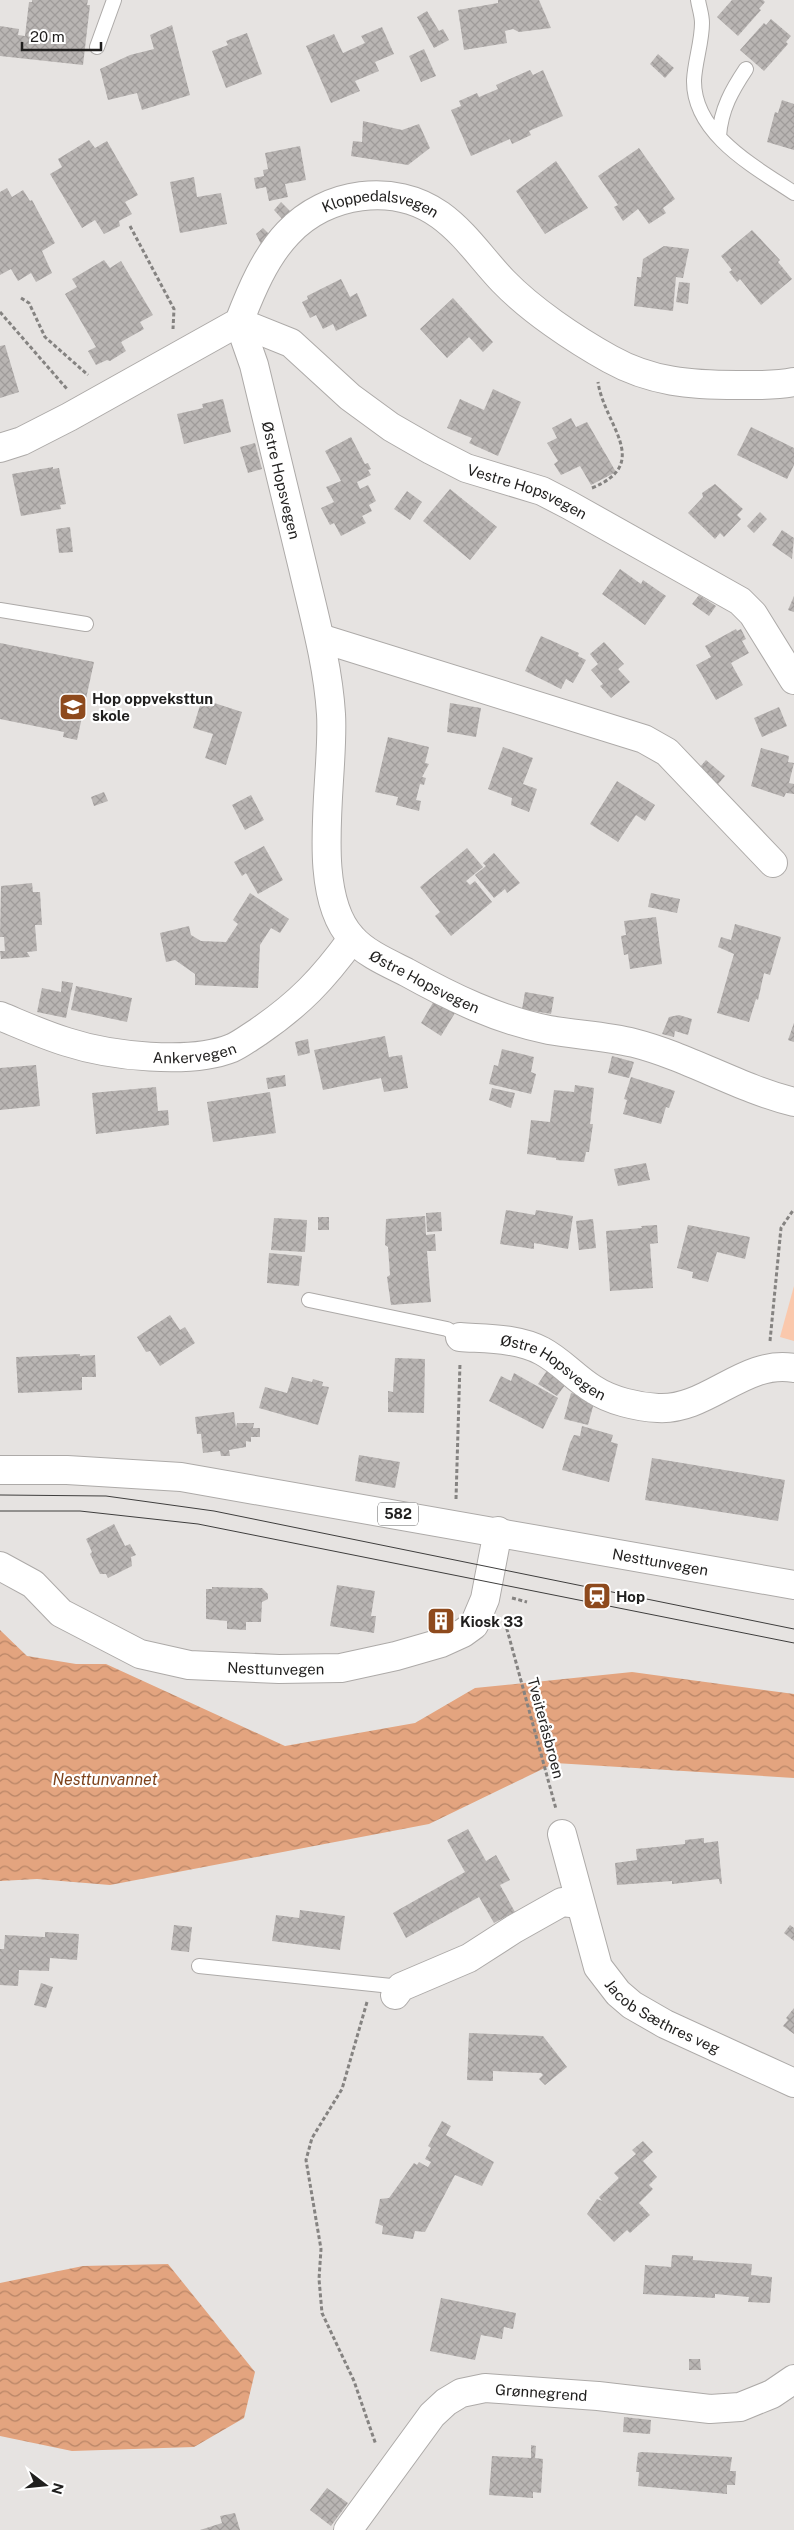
<svg xmlns="http://www.w3.org/2000/svg" width="794" height="2530" font-family="'Public Sans',sans-serif">
	<style>
		.grass { fill: #fac8ac }
		.water { fill: url(#water-waves) }
		.building { fill: url(#building-cross-hatch) }
		.lines { fill: none; stroke-linecap: round; stroke-linejoin: round }
		.service-casing { stroke: #adaaa8; stroke-width: 16 }
		.minor-casing { stroke: #adaaa8; stroke-width: 30 }
		.primary-casing { stroke: #adaaa8; stroke-width: 30 }
		.path { stroke: #858381; stroke-width: 3; stroke-dasharray: 4 2.5; stroke-linecap: butt }
		.service { stroke: #fff; stroke-width: 14 }
		.minor { stroke: #fff; stroke-width: 28 }
		.primary { stroke: #fff; stroke-width: 28 }
		.tram { stroke: #3f3e3d; stroke-width: 1 }
		.labels { text-anchor: middle; dominant-baseline: central; stroke-width: 4.5; stroke-linejoin: round; paint-order: stroke }
		.shield { fill: #fff; stroke: #636262; stroke-width: 1 }
		.shield-label { font-size: 14px; font-weight: bold; fill: #201f1e }
		.street-label { font-size: 15px; fill: #201f1e; stroke: #fff }
		.poi-label { font-size: 15px; font-weight: bold; fill: #201f1e; stroke: #fff; text-anchor: start }
		.water-label { font-size: 16px; font-style: italic; fill: #7e431c; stroke: #fff }
	</style>
	<defs>
		<pattern id="water-waves" width="16" height="10" patternUnits="userSpaceOnUse" patternTransform="scale(1.25)"><rect width="16" height="10" fill="#e3a47f"/><path d="M0 5q4-4 8 0t8 0" fill="none" stroke="#b88567"/></pattern>
		<pattern id="building-cross-hatch" width="8" height="8" patternUnits="userSpaceOnUse" patternTransform="scale(1.25)"><rect width="8" height="8" fill="#b9b5b3"/><path d="M0 0l8 8M0 8l8-8" fill="none" stroke="#9f9b9a"/></pattern>
	</defs>
	<rect width="100%" height="100%" fill="#e6e3e1"/>
	<path class="grass" d="M794 1286V1341L780 1337Z"/>
	<path class="water" d="M0 1630 27 1656 76 1664H106L285 1746 415 1723 475 1688 632 1672 794 1694V1778L555 1763 429 1824 110 1885 37 1879 0 1881Z
		M168 2264 255 2372 244 2418 194 2447 72 2451 0 2436V2283L83 2266Z"/>
	<path class="building" d="M32 0H88L87 5H90L83 65 0 56V26L19 29 18 35 25 36 29 2H32Z
		M498 0H539L551 28 519 32 513 29 505 31 507 43 464 50 458 10 498 3Z
		M732 0H763L765 2 759 9 761 10 738 36 717 17Z
		M427 11 439 31 443 29 449 40 434 48 417 17Z
		M771 19 791 36 786 42 788 44 764 71 740 50 764 23 766 25Z
		M172 25 190 95 142 110 137 93 108 100 100 69 130 55 154 49 150 35Z
		M382 27 394 54 375 62 379 71 355 81 360 91 331 103 306 46 334 34 343 53 365 43 361 36Z
		M247 33 262 74 226 88 212 51 228 45 226 41Z
		M424 49 436 76 421 82 409 56Z
		M658 54 674 68 665 78 650 64Z
		M530 70 533 75 543 70 563 116 529 131 531 135 512 144 510 139 471 156 451 110 461 106 459 101 477 93 479 97 498 89 496 85Z
		M782 100 794 104V150L767 142 775 112 778 113Z
		M363 121 402 130 419 124 430 148 408 165 351 156 353 141 362 142Z
		M89 140 95 148 107 141 138 195 125 202 132 214 119 221 120 226 104 234 95 220 82 228 50 174 62 167 58 159Z
		M300 146 306 180 285 184 288 197 269 201 266 187 256 189 254 178 264 176 263 170 268 169 265 153Z
		M639 148 675 199 663 208 666 213 649 224 638 209 623 221 614 207 618 205 598 176Z
		M556 161 588 208 545 234 516 191Z
		M194 177 197 197 221 193 227 224 180 233 170 182Z
		M7 188 12 197 23 190 30 201 32 200 55 243 42 251 52 273 36 282 31 273 18 281 11 269 0 275V192Z
		M281 202 290 211 282 219 274 210Z
		M263 228 271 236 263 248 256 234Z
		M752 230 780 260 778 262 792 279 761 305 740 279 737 282 729 272 732 270 721 256Z
		M664 246 689 249 683 278 676 277 673 311 634 306 637 277H641L643 259Z
		M104 260 110 268 121 261 153 315 140 322 144 329 121 342 126 351 110 361 107 360 96 365 88 351 96 347 65 294 77 287 72 279Z
		M341 279 350 297 357 293 367 316 336 331 333 324 323 329 316 315 310 318 302 302 308 299 307 296Z
		M679 282 690 283 688 304 676 302Z
		M453 298 493 342 483 352 469 337 447 358 420 329Z
		M5 345 19 392 0 398V346Z
		M493 389 521 402 498 456 469 443 472 438 447 428 460 399 484 410Z
		M223 399 231 432 184 444 177 414 203 408 202 404Z
		M571 418 576 427 587 422 616 472 591 485 580 466 561 475 554 464 558 461 547 443 557 438 552 428Z
		M751 427 794 448V465L787 479 737 455Z
		M351 437 365 464 368 463 371 469 368 470 371 475 357 482 360 489 368 485 376 501 369 505 372 511 362 516 366 523 341 536 334 523 330 525 321 508 334 502 326 487 341 481 325 451Z
		M255 443 262 469 248 473 240 447Z
		M53 467V469L59 468 66 504 60 505 61 509 21 516 12 474Z
		M715 484 743 509 737 515 741 519 724 537 720 533 715 539 688 513 703 497 702 493Z
		M450 489 497 527 470 560 423 521Z
		M407 491 422 502 410 520 394 509Z
		M760 512 767 519 754 533 747 526Z
		M70 527 73 552 59 553 56 529Z
		M782 530 794 538 792 559 772 545Z
		M620 569 641 584 643 580 666 596 645 625 602 594Z
		M699 595 716 606 709 616 692 604Z
		M794 596V612L788 610Z
		M736 629 737 631 741 629 746 639 742 641 749 653 731 663 743 685 716 700 696 665 711 657 705 646Z
		M541 636 579 653 578 656 586 660 573 683 566 679 561 689 525 671Z
		M604 642 624 664 618 669 630 682 611 698 600 686 603 684 591 670 598 664 590 654Z
		M0 643 94 662 77 740 63 737 64 732 0 719Z
		M202 699 242 712 226 765 205 758 213 734 193 728Z
		M450 703 481 708 476 737 447 732Z
		M779 707 787 726 762 737 754 718Z
		M388 737 429 747 425 763 429 764 422 777 426 778 424 785 420 784 416 800 421 801 419 811 396 805 398 797 375 792Z
		M503 747 533 758 523 784 537 789 529 812 511 805 512 798 488 789Z
		M761 748 789 756 788 762 794 763 789 783 794 784V794L786 793 784 797 751 786Z
		M706 760 725 776 712 791 694 774Z
		M617 781 655 805 645 821 636 815 618 842 590 824Z
		M104 792 108 801 94 806 91 797Z
		M251 795 264 820 245 830 232 805Z
		M264 846 283 880 258 894 246 873 242 876 234 862Z
		M467 848 483 867 466 881 470 885 475 881 492 902 451 936 435 916 440 912 420 887Z
		M494 853 520 883 507 893 505 889 494 898 475 875 486 866 483 863Z
		M32 883 33 892H40L42 925H35L37 951 27 952 30 957 1 959 0 951H5L4 937H0L1 886Z
		M250 893 289 919 280 933 271 928 260 945 258 988 195 985V974L175 960 166 962 160 933 189 926 191 935 201 941 226 942 238 924 233 920Z
		M651 893 680 899 677 913 648 907Z
		M656 917 662 964 630 969 628 954 624 955 621 936 626 935 624 921Z
		M735 924 781 937 770 975 764 973 758 1000 756 999 749 1022 717 1013 734 954 718 947 721 937 731 940Z
		M62 981 73 983 66 1018 37 1012 42 988 61 992Z
		M76 986 132 998 127 1022 71 1010Z
		M525 992 554 997 551 1014 522 1009Z
		M434 1001 455 1013 441 1036 421 1023Z
		M679 1015 692 1019 688 1035 675 1031 674 1037 662 1034 669 1017Z
		M794 1023V1042L788 1040Z
		M385 1036 389 1057 402 1055 408 1088 384 1092 381 1078 323 1090 314 1050Z
		M308 1039 310 1053 298 1056 295 1042Z
		M502 1049 534 1057 531 1072 536 1074 531 1094 489 1084 494 1065 498 1066Z
		M612 1056 634 1062 629 1078 608 1073Z
		M36 1065 40 1106 0 1110V1068Z
		M285 1075 286 1086 268 1089 266 1078Z
		M631 1077 675 1091 669 1108 666 1107 661 1124 623 1114 627 1100 624 1099Z
		M575 1085 594 1088 590 1124H593L589 1152H586L584 1162 556 1160V1158L527 1154 531 1120 550 1122 554 1090 574 1092Z
		M156 1087 158 1111 168 1110 169 1125 96 1134 92 1093Z
		M492 1088 515 1093 511 1108 489 1100Z
		M270 1092 276 1133 213 1142 207 1102Z
		M646 1163 650 1180 618 1186 614 1169Z
		M506 1210 535 1215 536 1210 573 1216 568 1249 534 1243V1249L500 1244Z
		M441 1212 442 1231 427 1232 426 1213Z
		M425 1216 426 1235 435 1234 436 1251H427L431 1302 391 1305 387 1277 390 1275 388 1247 385 1245 386 1219Z
		M318 1217H329V1230H318Z
		M274 1218 307 1220 305 1252 271 1250Z
		M593 1219 596 1248 579 1250 576 1221Z
		M657 1225 658 1243 650 1244 653 1288 610 1291 606 1231 642 1228 641 1226Z
		M688 1225 750 1237 745 1259 717 1252 708 1282 692 1278 693 1272 677 1268Z
		M269 1253 302 1256 299 1286 267 1283Z
		M170 1315 180 1330 185 1327 195 1343 160 1366 150 1351 146 1352 137 1337Z
		M80 1354V1356L95 1355 96 1377H82V1390L18 1393 16 1357Z
		M395 1358 425 1359 424 1413 388 1412V1391L393 1392Z
		M552 1363 571 1377 557 1396 538 1384Z
		M514 1373 558 1398 543 1429 489 1401 501 1376 511 1381Z
		M292 1377 312 1382 313 1379 323 1382 322 1386 329 1387 318 1425 259 1408 265 1387 287 1393Z
		M571 1393 595 1399 588 1425 564 1419Z
		M234 1412 236 1429 237 1423H254L253 1428H260V1437H251V1442L246 1441V1447L229 1450 230 1456H221L220 1451 203 1453 201 1434H197L195 1417Z
		M582 1426 613 1435 611 1442 618 1444 609 1482 562 1470 570 1443 574 1435 580 1436Z
		M359 1455 400 1462 395 1488 355 1481Z
		M652 1458 785 1480 778 1521 645 1500Z
		M114 1524 125 1546 130 1544 136 1555 131 1557 132 1566 108 1578 106 1574H100L90 1554 92 1552 86 1539Z
		M337 1585 375 1591 371 1616H376L374 1633 330 1626Z
		M212 1587 262 1588 268 1594V1599L262 1602 261 1622H246V1630L227 1629V1621L206 1619V1589H212Z
		M446 1614 449 1624 435 1628 432 1618Z
		M468 1829 486 1861 496 1855 510 1880 500 1885 515 1912 494 1923 479 1897 406 1938 393 1913 465 1872 447 1840Z
		M704 1838V1843L718 1841 722 1884H720L719 1879 672 1884V1881L617 1885 615 1863 637 1860 636 1849 685 1844V1840Z
		M300 1910 345 1916 340 1950 272 1941 276 1915 299 1918Z
		M174 1925 192 1927 189 1952 171 1950Z
		M790 1925 794 1928V1941L784 1933Z
		M45 1932 79 1934 77 1960 50 1958 49 1971 19 1970 18 1986 0 1985V1949H4L5 1935 45 1937Z
		M41 1983 53 1987 46 2008 34 2005Z
		M794 2008V2034L783 2026 788 2020 786 2018Z
		M469 2033 543 2036 567 2067 545 2085 539 2079 543 2075 541 2073 493 2071V2081L467 2080Z
		M442 2121 451 2126 446 2135 494 2162 482 2186 455 2175 425 2232 415 2231 413 2239 382 2234 383 2226 375 2223 380 2199 389 2198 414 2163 417 2165 419 2162 428 2167 431 2162 425 2159 431 2148 428 2146Z
		M643 2141 653 2152 643 2161 657 2177 649 2185 653 2189 639 2203 650 2215 630 2233 627 2230 614 2242 587 2214 597 2199 602 2201 599 2197 619 2178 614 2173 636 2154 632 2150Z
		M672 2255 693 2256V2260L752 2264 751 2275 772 2277 770 2303 748 2302 749 2297 715 2294V2298L643 2294 645 2265 671 2267Z
		M441 2298 516 2313 513 2329 504 2327 502 2339 481 2335 475 2360 430 2351Z
		M689 2359H700L701 2370H689Z
		M624 2417 651 2420 650 2434 623 2432Z
		M531 2445 536 2446 535 2458 543 2459 541 2493 533 2492V2498L489 2495 492 2456 531 2458Z
		M641 2452 732 2457 730 2471H736L735 2485H727V2494L638 2486 639 2472H636L638 2453Z
		M327 2488 348 2503 331 2526 310 2510Z
		M235 2513 240 2530H200L222 2523 220 2516Z"/>
	<g class="lines">
		<defs>
			<path id="service" d="M698 0C699 7 702 15 702 23 702 42 695 61 694 80 693 134 755 167 794 193
				M97 47 114 0
				M719 136C721 109 732 90 746 69
				M0 610 86 624
				M309 1300 447 1329 460 1337
				M199 1966 401 1987"/>
			<g id="minor">
				<path id="s1" d="M239 322 254 365C270 432 286 500 303 568 314 615 328 665 331 714 335 775 308 891 352 938 365 953 388 963 406 972 451 997 498 1020 549 1030 577 1035 606 1036 634 1043 689 1057 738 1088 794 1102"/>
				<path id="s2" d="M239 322 291 343 350 397 391 427 431 450 466 468 542 491 569 505 740 601 753 614 794 680"/>
				<path id="s3" d="M0 448 22 441 69 417 239 322C251 291 265 257 288 233 326 192 394 182 440 215 465 233 482 259 503 281 531 310 574 339 610 359 651 382 691 385 737 385 756 385 776 386 794 382"/>
				<path d="M320 638 644 739 667 752 773 863"/>
				<path id="s4" d="M0 1016C22 1025 44 1035 67 1042 110 1056 190 1065 232 1048 241 1044 250 1037 258 1032 299 1004 323 979 352 939"/>
				<path id="s5" d="M460 1337C488 1339 517 1338 542 1351 561 1361 575 1378 593 1389 611 1401 638 1407 658 1408 707 1411 744 1359 794 1368"/>
				<path id="s6" d="M0 1566 33 1584 61 1613 140 1654 189 1665 279 1669 341 1668 396 1656 441 1643 463 1633 474 1625 485 1599 498 1531"/>
				<path id="s7" d="M562 1834 598 1967 618 1993 632 2005 665 2024 794 2083"/>
				<path d="M395 1995 401 1987 469 1958 514 1929 562 1902 580 1904"/>
				<path id="s8" d="M348 2530 432 2415 446 2402 461 2393 485 2388 598 2396 710 2409 740 2407 772 2394 794 2379"/>
			</g>
			<g id="primary">
				<path id="s9" d="M0 1470H67L181 1477 794 1585"/>
			</g>
		</defs>
		<use href="#service" class="service-casing"/>
		<use href="#minor" class="minor-casing"/>
		<use href="#primary" class="primary-casing"/>
		<path class="path" d="M130 226 174 309 173 329
			M21 298 29 303 45 337 88 375
			M0 312 67 389
			M592 488C653 463 604 425 598 382
			M770 1341 781 1228 794 1209
			M456 1499 460 1363
			M512 1598 527 1602
			M505 1622 556 1809
			M367 2002 342 2089 312 2138 306 2160 321 2249 319 2279 322 2313 354 2381 376 2445"/>
		<use href="#service" class="service"/>
		<use href="#minor" class="minor"/>
		<use href="#primary" class="primary"/>
		<path class="tram" d="M0 1495 106 1496 214 1511 794 1629
			M0 1511H80L198 1524 794 1643"/>
	</g>
	<defs>
		<symbol id="school-square" viewBox="-11 -11 22 22"><rect x="-9" y="-9" width="18" height="18" rx="4" fill="#8e4a1d" stroke="#fff"/><path d="M0-5L7-2L0 1L-7-2ZM-4 1L0 2.5L4 1V4Q0 6-4 4Z" fill="#fff"/></symbol>
		<symbol id="station-square" viewBox="-11 -11 22 22"><rect x="-9" y="-9" width="18" height="18" rx="4" fill="#8e4a1d" stroke="#fff"/><path d="M-3-6H3Q5-6 5-4V2Q5 4 3 4L4.5 6H3L1.5 4h-3L-3 6H-4.5L-3 4Q-5 4-5 2V-4Q-5-6-3-6ZM-3.5-4v3h7v-3ZM-3.5 1v1.5H-2V1ZM2 1v1.5H3.5V1Z" fill="#fff"/></symbol>
		<symbol id="building-square" viewBox="-11 -11 22 22"><rect x="-9" y="-9" width="18" height="18" rx="4" fill="#8e4a1d" stroke="#fff"/><path d="M-4-6H4V6H1V3H-1V6H-4ZM-2.5-4.3h1.7v1.8h-1.7ZM.8-4.3h1.7v1.8H.8ZM-2.5-1h1.7V.8h-1.7ZM.8-1h1.7V.8H.8Z" fill="#fff"/></symbol>
	</defs>
	<g fill-rule="evenodd">
		<use href="#school-square" x="57" y="691" width="32" height="32"/>
		<use href="#station-square" x="581" y="1580" width="32" height="32"/>
		<use href="#building-square" x="425" y="1605" width="32" height="32"/>
	</g>
	<g class="labels">
		<rect class="shield" x="378" y="1502.5" width="40" height="23" rx="4"/>
		<g class="shield-label">
			<text x="398" y="1514">582</text>
		</g>
		<g class="street-label">
			<text stroke="none"><textPath href="#s3" startOffset="476">Kloppedalsvegen</textPath></text>
			<text stroke="none"><textPath href="#s1" startOffset="164">Østre Hopsvegen</textPath></text>
			<text stroke="none"><textPath href="#s2" startOffset="338">Vestre Hopsvegen</textPath></text>
			<text stroke="none"><textPath href="#s1" startOffset="718">Østre Hopsvegen</textPath></text>
			<text stroke="none"><textPath href="#s4" startOffset="201">Ankervegen</textPath></text>
			<text stroke="none"><textPath href="#s5" startOffset="101">Østre Hopsvegen</textPath></text>
			<text stroke="none"><textPath href="#s9" startOffset="668">Nesttunvegen</textPath></text>
			<text stroke="none"><textPath href="#s6" startOffset="304">Nesttunvegen</textPath></text>
			<text transform="translate(546 1728) rotate(75)">Tveiteråsbroen</text>
			<text stroke="none"><textPath href="#s7" startOffset="221">Jacob Sæthres veg</textPath></text>
			<text stroke="none"><textPath href="#s8" startOffset="260">Grønnegrend</textPath></text>
		</g>
		<g class="poi-label">
			<text x="92" y="698">Hop oppveksttun<tspan x="92" dy="17">skole</tspan></text>
			<text x="616" y="1596">Hop</text>
			<text x="460" y="1621">Kiosk 33</text>
		</g>
		<g class="water-label">
			<text x="105" y="1779">Nesttunvannet</text>
		</g>
	</g>
	<g transform="translate(45 2485) rotate(106)" stroke="#ffffff" stroke-width="4" paint-order="stroke">
	<path d="M0-4L9 19L0 12L-9 19Z" fill="#201f1e"/>
	<text y="-8" font-size="14" font-weight="bold" text-anchor="middle" fill="#201f1e">N</text>
	</g>
	<path d="M22 42v8h79v-8" fill="none" stroke="#201f1e" stroke-width="2.5"/>
	<text x="30" y="42" font-size="15" fill="#201f1e" stroke="#ffffff" stroke-width="4" paint-order="stroke">20 m</text>
</svg>
